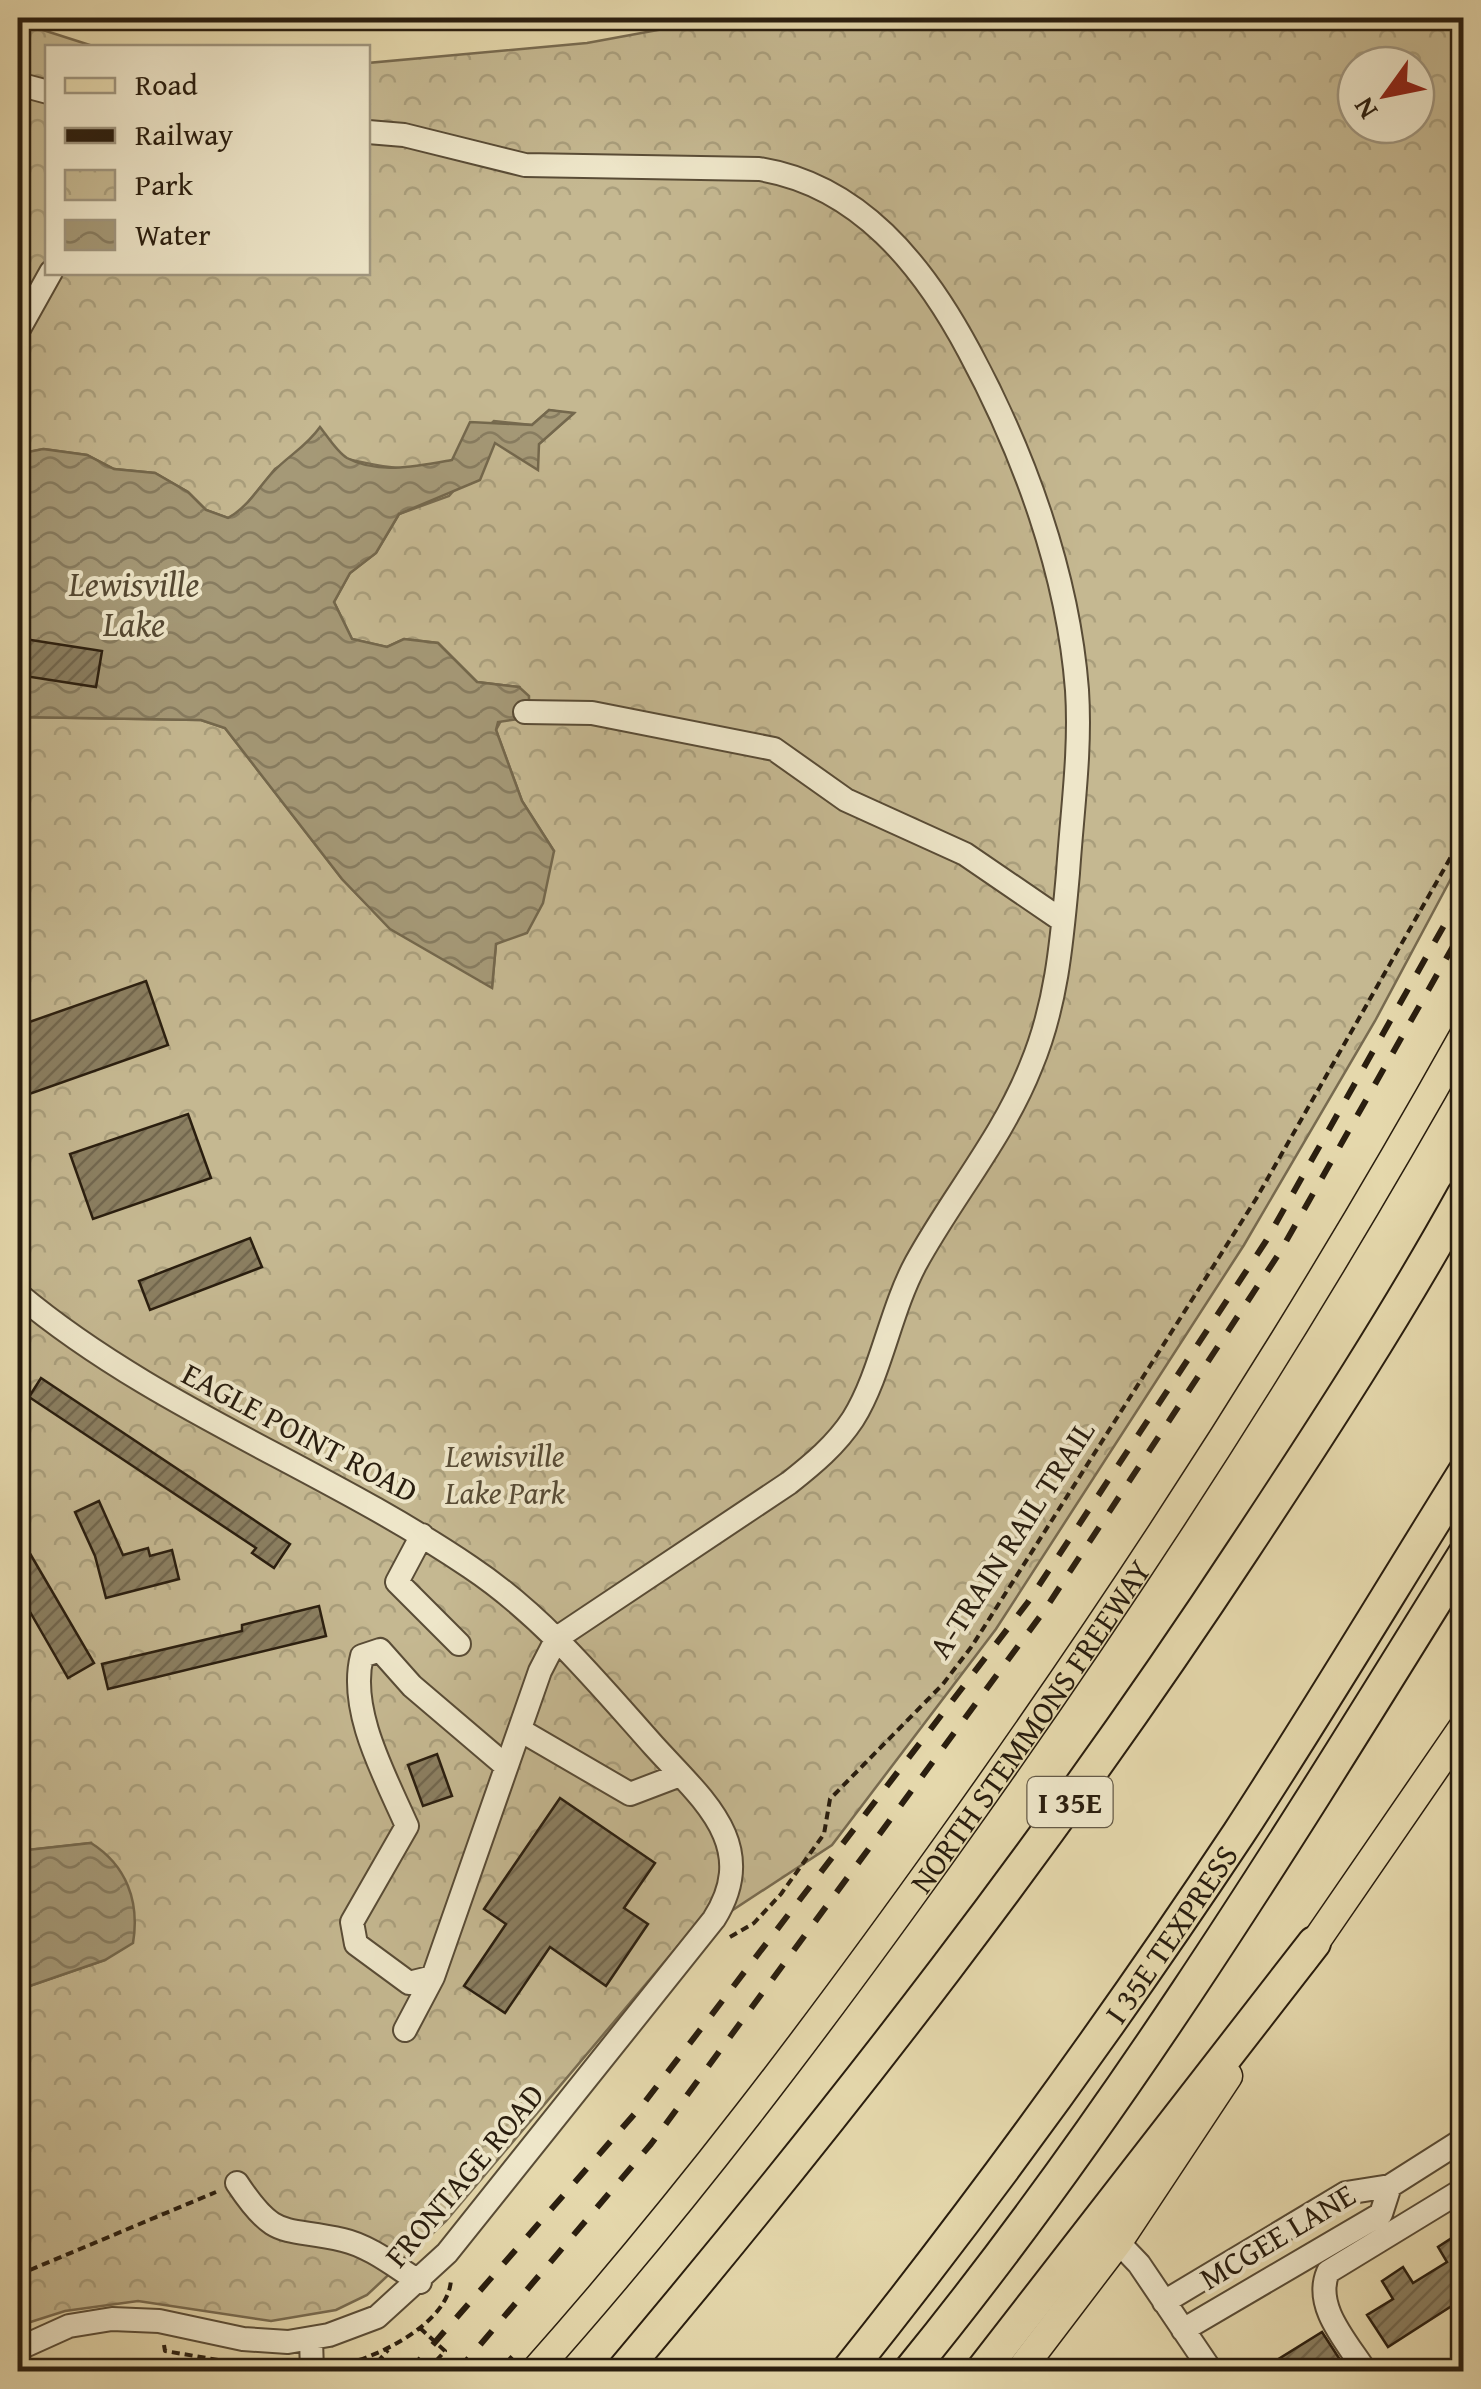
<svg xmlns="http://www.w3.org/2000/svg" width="1481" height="2389" font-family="'Gentium Book Plus',serif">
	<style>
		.park { fill: url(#park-crowns); stroke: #786b50; stroke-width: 2.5; fill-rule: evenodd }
		.water { fill: url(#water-waves); stroke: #74684d; stroke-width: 2.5 }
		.building { fill: url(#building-hatch); stroke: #2a1e0f; stroke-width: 2.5 }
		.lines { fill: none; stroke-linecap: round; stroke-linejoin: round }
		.minor-casing { stroke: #594c36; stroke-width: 26 }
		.major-casing { stroke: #2a1e0f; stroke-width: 31 }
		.highway-casing { stroke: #2a1e0f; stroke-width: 36 }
		.path { stroke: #2a1e0f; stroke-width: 4; stroke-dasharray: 8 5; stroke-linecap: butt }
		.minor { stroke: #eee6c9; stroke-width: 22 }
		.major { stroke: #e5d8ac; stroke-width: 28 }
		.highway { stroke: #e5d8ac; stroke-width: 32 }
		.rail { stroke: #2a1e0f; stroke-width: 6; stroke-dasharray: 18 18; stroke-linecap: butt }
		.labels { text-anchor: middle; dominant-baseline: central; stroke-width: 8; stroke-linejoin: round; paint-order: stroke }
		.shield { fill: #eee6c9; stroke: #655a47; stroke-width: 2.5 }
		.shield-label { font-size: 30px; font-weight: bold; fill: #2a1e0f }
		.street-label { font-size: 32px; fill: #2a1e0f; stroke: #eee6c9 }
		.park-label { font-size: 32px; font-style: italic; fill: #584c36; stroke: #eee6c9 }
		.water-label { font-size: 35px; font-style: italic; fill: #554933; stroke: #eee6c9 }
	</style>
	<defs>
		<pattern id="park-crowns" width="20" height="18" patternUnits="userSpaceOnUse" patternTransform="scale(2.5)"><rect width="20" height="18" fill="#c5b891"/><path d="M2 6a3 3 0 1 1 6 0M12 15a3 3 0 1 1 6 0" fill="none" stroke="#a99e7c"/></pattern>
		<pattern id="water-waves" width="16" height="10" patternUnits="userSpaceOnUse" patternTransform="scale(2.5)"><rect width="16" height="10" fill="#a59977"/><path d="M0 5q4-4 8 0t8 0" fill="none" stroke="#877c60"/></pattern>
		<pattern id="building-hatch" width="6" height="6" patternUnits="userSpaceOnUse" patternTransform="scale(2.5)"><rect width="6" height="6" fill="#8b7f61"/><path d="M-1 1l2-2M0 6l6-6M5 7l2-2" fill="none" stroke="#72674e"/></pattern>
	</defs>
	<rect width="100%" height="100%" fill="#e5d8ac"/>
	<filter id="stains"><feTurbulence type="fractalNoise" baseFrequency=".002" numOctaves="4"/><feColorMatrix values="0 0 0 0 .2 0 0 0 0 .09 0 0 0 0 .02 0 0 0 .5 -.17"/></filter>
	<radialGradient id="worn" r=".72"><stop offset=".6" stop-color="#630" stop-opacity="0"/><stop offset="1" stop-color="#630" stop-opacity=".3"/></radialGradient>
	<path class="park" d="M723 18H1463V856L1375 1021 1244 1245 996 1629 832 1845 678 1946 446 2221 367 2295 336 2310 271 2321 138 2301 65 2311 18 2326V1990L105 1960 91 1843 18 1851V717L201 720 225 728 342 879 390 928 492 987 496 944 554 851 522 801 496 730 519 687 477 682 438 643 404 639 387 647 352 639 334 602 350 573 376 553 399 514 449 496 495 443 539 444 573 414 549 410 532 425 494 421C482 432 468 450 454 459 415 482 345 457 306 449L275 469 241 511 228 518 206 510 188 492 155 473 114 469 87 455 44 449 18 454V22L96 47 48 48V272H368V63L587 43ZM1356 65H1416V125H1356Z"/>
	<path class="water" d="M549 410 574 413 539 444 538 470 495 443 480 480 399 514 376 553 350 573 334 602 352 639 387 647 404 639 438 643 477 682 519 687 529 696V707L518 719 498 722 496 730 522 801 554 851 543 903 527 933 496 944 492 988 390 929 342 879 225 728 201 720 18 717V454L43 449 87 455 114 469 155 473 188 492 206 510 228 518C248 507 258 488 273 472 289 455 306 447 320 427 328 437 337 452 347 458 378 475 419 466 452 460L470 422 532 425Z
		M91 1843C126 1865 140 1901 133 1943L105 1960 18 1990V1851Z"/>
	<path class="building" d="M18 638 102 651 96 687 18 675Z
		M146 981 168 1045 18 1098V1026Z
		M188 1114 211 1178 93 1219 70 1154Z
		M250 1238 262 1267 150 1310 139 1281Z
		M41 1378 290 1544 274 1568 252 1553 256 1548 29 1397Z
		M99 1501 123 1555 148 1548 150 1556 172 1550 179 1579 106 1598 95 1556 75 1512Z
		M18 1533 94 1663 68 1678 18 1591Z
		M319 1606 326 1636 108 1689 102 1664 242 1631V1625Z
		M437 1754 452 1796 423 1806 408 1765Z
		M560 1798 655 1863 624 1908 648 1924 606 1986 550 1947 505 2013 464 1986 506 1924 484 1909Z
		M1464 2230V2298L1388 2347 1367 2315 1393 2299 1382 2281 1403 2267 1413 2283 1447 2262 1438 2247Z
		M1322 2332 1348 2372H1285L1277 2360Z"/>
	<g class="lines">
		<defs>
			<path id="minor" d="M18 84 48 92
				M368 132 404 135 525 165 759 169C859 185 923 265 969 351 1024 453 1068 573 1077 690 1081 751 1072 812 1068 873 1062 939 1057 1004 1031 1066 1003 1137 952 1197 916 1263 890 1311 881 1374 853 1419 836 1445 813 1464 789 1483L557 1638 540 1671 433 1977 409 1983 356 1944 352 1922 407 1826C385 1776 348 1710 362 1656L380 1650 412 1686 506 1766
				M18 331 51 272
				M525 712 592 713 774 749 846 800 965 854 1063 921
				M18 1294C154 1408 324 1468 470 1567 542 1615 597 1682 654 1746 702 1799 761 1845 714 1919L447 2253 377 2317 329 2335 288 2342 243 2339 159 2321 112 2319 69 2326 18 2349
				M422 1535 397 1582 459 1644
				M520 1730 630 1794 680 1775
				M405 2030 433 1977
				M237 2183C276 2242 283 2226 343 2240 370 2246 397 2268 420 2282
				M1118 2242 1139 2264 1212 2372
				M1164 2302 1346 2193 1390 2186 1464 2139
				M1183 2330 1381 2214 1390 2186
				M311 2339 312 2372
				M1366 2372C1348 2343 1313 2307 1328 2272L1464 2189"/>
			<g id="major">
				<path d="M1303 1960 1464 1726"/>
				<path id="s1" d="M534 2372C683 2205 819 2025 949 1843 1136 1582 1307 1316 1464 1035"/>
				<path d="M1019 2372 1118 2242 1228 2076"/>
			</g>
			<g id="highway">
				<path d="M622 2372C845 2107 1055 1836 1245 1547 1321 1432 1397 1315 1464 1194"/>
				<path id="s2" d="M847 2372C986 2198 1116 2018 1239 1833 1316 1715 1389 1593 1464 1473"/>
				<path d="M909 2372C1118 2116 1290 1835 1464 1555"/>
				<path d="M981 2372 1314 1943"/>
			</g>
		</defs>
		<use href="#minor" class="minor-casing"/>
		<use href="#major" class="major-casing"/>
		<use href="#highway" class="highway-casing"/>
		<path class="path" d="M730 1937 754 1923 781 1894 824 1834 830 1799 943 1684 972 1646 1256 1199 1464 834
			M18 2275 216 2192
			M420 2328 445 2351 426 2372
			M164 2345 165 2351 290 2372
			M334 2366C373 2361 451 2323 451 2278
			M369 2372 388 2350
			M498 2372 515 2353"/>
		<use href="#minor" class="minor"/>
		<use href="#major" class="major"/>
		<use href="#highway" class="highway"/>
		<path class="rail" d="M409 2372 644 2103 1028 1602 1266 1241 1464 890
			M457 2372 651 2144 1044 1611 1280 1252 1464 927"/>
	</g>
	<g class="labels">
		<rect class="shield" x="1027.5" y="1777" width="85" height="50" rx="8"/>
		<g class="shield-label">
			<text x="1070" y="1802">I 35E</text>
		</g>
		<g class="street-label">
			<text transform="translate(300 1432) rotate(28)">EAGLE POINT ROAD</text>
			<text transform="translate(1011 1539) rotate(-57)">A-TRAIN RAIL TRAIL</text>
			<text stroke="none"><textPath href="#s1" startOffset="815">NORTH STEMMONS FREEWAY</textPath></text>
			<text stroke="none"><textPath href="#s2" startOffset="545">I 35E TEXPRESS</textPath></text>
			<text transform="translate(464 2175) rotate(-50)">FRONTAGE ROAD</text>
			<text transform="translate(1277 2236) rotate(-31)">MCGEE LANE</text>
		</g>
		<g class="park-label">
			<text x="505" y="1455">Lewisville<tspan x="505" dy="37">Lake Park</tspan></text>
		</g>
		<g class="water-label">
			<text x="134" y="583">Lewisville<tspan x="134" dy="40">Lake</tspan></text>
		</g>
	</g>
	<rect width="1481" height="2389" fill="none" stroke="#e5d8ac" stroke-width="60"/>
	<rect x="20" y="20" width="1441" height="2349" fill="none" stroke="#2a1e0f" stroke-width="5"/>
	<rect x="30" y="30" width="1421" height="2329" fill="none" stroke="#2a1e0f" stroke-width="2.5"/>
	<rect x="45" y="45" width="325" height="230" fill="#eee6c9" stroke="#a0967f" stroke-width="2.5"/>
	<rect x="65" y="78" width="50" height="15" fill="#e5d8ac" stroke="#a0967f" stroke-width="2.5"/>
	<text x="135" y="95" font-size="30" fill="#2a1e0f">Road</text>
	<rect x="65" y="128" width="50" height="15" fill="#2a1e0f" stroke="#a0967f" stroke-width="2.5"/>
	<text x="135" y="145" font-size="30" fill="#2a1e0f">Railway</text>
	<rect x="65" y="170" width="50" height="30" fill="url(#park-crowns)" stroke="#a0967f" stroke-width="2.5"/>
	<text x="135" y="195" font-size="30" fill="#2a1e0f">Park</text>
	<rect x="65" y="220" width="50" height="30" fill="url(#water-waves)" stroke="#a0967f" stroke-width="2.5"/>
	<text x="135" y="245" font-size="30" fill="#2a1e0f">Water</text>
	<g transform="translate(1386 95) rotate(237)"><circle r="48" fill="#eee6c9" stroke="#a0967f" stroke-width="2.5"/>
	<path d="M0-8L18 38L0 25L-18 38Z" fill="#8f2418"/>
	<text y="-15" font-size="28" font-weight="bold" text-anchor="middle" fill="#2a1e0f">N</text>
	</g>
	<rect width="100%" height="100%" filter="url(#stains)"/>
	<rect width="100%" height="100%" fill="url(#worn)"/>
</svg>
